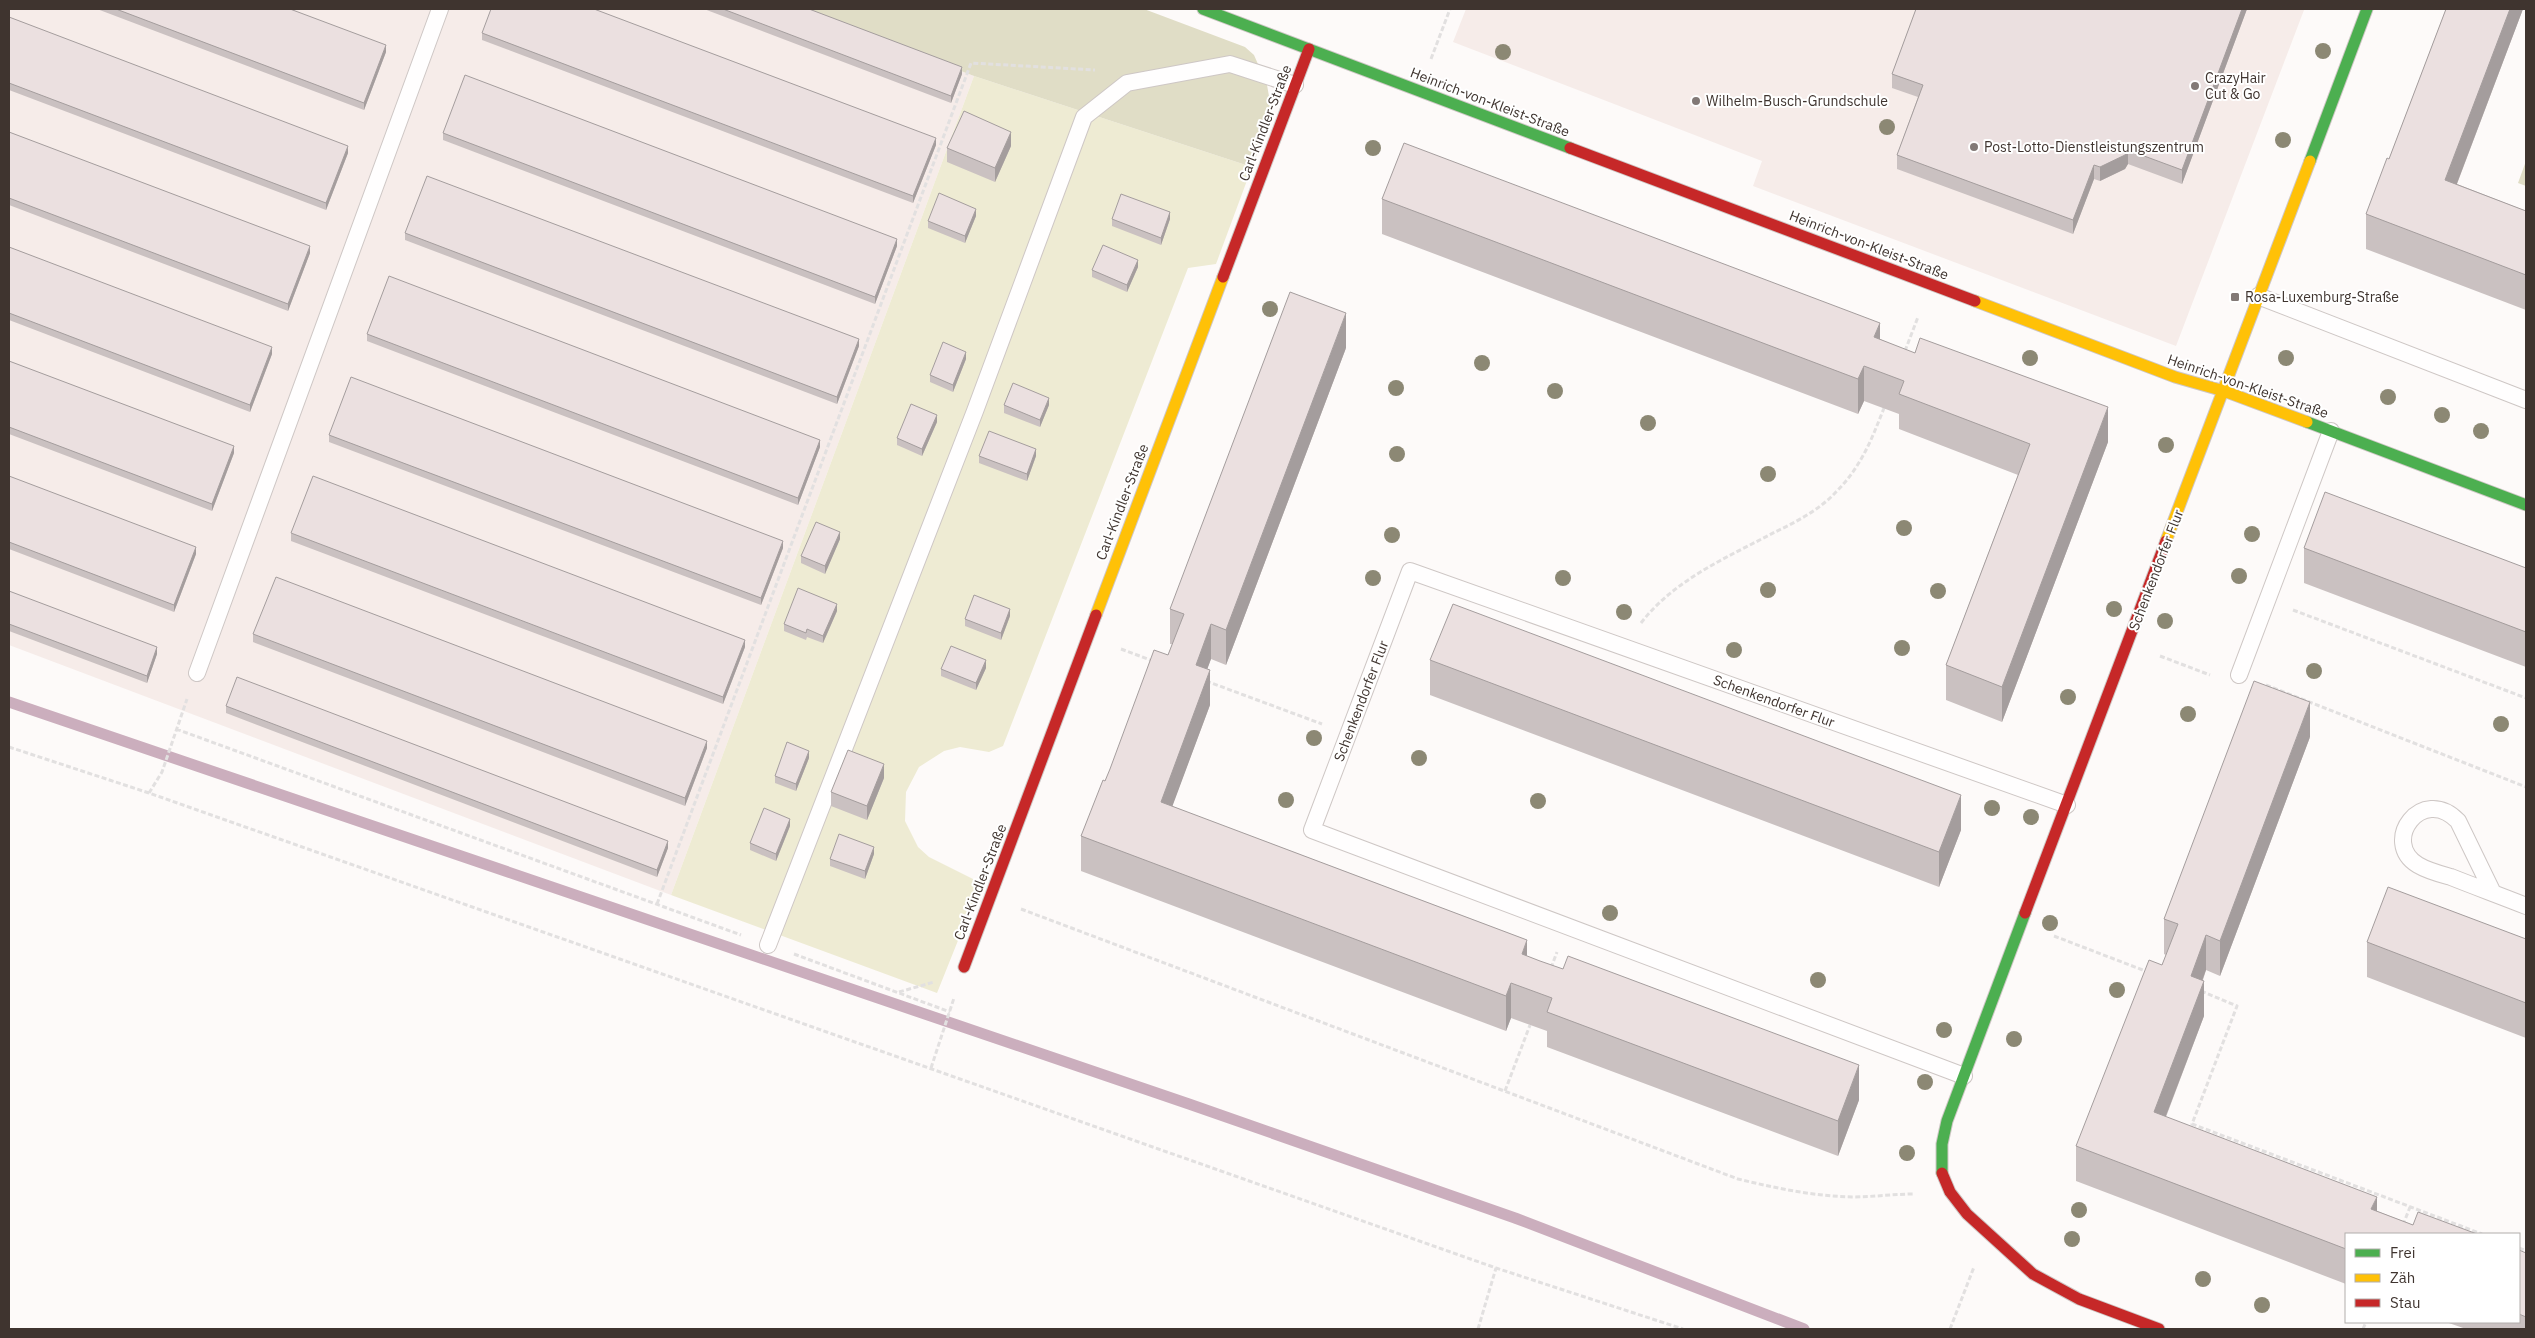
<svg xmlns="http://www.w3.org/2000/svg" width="2535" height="1338" font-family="'IBM Plex Sans',sans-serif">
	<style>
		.built { fill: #f6ece9 }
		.green { fill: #eeebd3 }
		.forest { fill: #e0ddc6 }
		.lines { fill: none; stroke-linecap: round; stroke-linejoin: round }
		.stream { stroke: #cbaebd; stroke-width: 11 }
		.lane-casing { stroke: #cec7c5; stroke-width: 18 }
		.fast-casing { stroke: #cec7c5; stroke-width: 13 }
		.slow-casing { stroke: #cec7c5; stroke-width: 13 }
		.jam-casing { stroke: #cec7c5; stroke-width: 13 }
		.path { stroke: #e2e0e0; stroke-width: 3; stroke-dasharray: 5 2.5; stroke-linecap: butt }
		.lane { stroke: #fffefe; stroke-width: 16 }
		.fast { stroke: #4caf50; stroke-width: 11 }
		.slow { stroke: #ffc107; stroke-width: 11 }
		.jam { stroke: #c62828; stroke-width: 11 }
		.tree { fill: #8c8874 }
		.wall { fill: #cac1c1 }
		.shaded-wall { fill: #a49d9d }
		.building { fill: #ebe0e0; stroke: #a49d9d }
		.poi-dot { fill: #827976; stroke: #fff; stroke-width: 2 }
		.labels { text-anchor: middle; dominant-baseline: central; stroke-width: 4; stroke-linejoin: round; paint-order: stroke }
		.poi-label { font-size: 14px; fill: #3f342f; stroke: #fff; text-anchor: start }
		.street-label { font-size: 14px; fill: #3f342f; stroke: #fff }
	</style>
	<rect width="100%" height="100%" fill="#fdfaf9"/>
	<path class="built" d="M9 9H800L974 76 671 895 9 645Z
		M1466 9H2300L2304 10 2176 346 1753 186 1762 161 1453 42Z"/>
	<path class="green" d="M974 76 1252 167 1216 264 1188 268 1003 746 989 752 960 747 944 751 919 767 906 792 905 821 918 847 929 857 981 883 937 993 671 895Z"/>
	<path class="forest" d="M800 9H1144L1245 47 1254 55 1267 85 1272 113 1252 167 974 76Z
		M2526 161V186L2518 183Z"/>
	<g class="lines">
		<path class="stream" d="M9 702 1189 1104 1515 1218 1804 1329"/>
		<defs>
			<path id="lane" d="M2258 296 2526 400
				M197 673 440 9
				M2239 675 2331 431
				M2493 893 2458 821C2422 784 2380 842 2418 865 2428 871 2440 874 2451 877 2476 887 2501 896 2526 906
				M768 945 975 411 1084 117 1127 83 1230 64 1295 85
				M1964 1076 1312 830 1410 571 2067 805"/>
			<path id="fast" d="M1203 9 1570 148
				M2310 161 2367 9
				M2307 422 2526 505
				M1942 1173V1144L1947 1121 2025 913"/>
			<path id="slow" d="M1975 301 2175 377 2224 391 2307 422
				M2166 541 2310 161
				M1096 615 1223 277"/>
			<path id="jam" d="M1570 148 1975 301
				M1223 277 1309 49
				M2025 913 2166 541
				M964 967 1096 615
				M1942 1173 1950 1192 1967 1214 2033 1274 2079 1299 2159 1329"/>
		</defs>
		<use href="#lane" class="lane-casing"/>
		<use href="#fast" class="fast-casing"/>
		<use href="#slow" class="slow-casing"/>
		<use href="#jam" class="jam-casing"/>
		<path class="path" d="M1431 59 1450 9
			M1905 351 1918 317
			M2293 610 2526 698
			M1641 623C1675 579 1728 557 1775 532 1796 522 1819 510 1835 493 1861 467 1871 441 1884 408
			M1121 649 1153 661
			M2160 656 2210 675
			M1206 681 1322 724
			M2266 685 2526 787
			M176 729 741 935
			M9 747 149 793 1496 1268 1683 1329
			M149 793 162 772 187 699
			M657 904 971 63 1095 70
			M1021 909 1738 1179C1775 1188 1813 1196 1852 1197 1873 1197 1893 1194 1914 1194
			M2054 936 2148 972
			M794 954 950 1012
			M1551 968 1557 952
			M2201 991 2237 1006 2192 1124 2482 1234
			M899 992 934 982
			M931 1068 954 998
			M1505 1091 1530 1025
			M2403 1225 2410 1207
			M2519 1248 2526 1251
			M1478 1329 1496 1268
			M1950 1329 1974 1267
			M2363 1329 2366 1322"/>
		<use href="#lane" class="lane"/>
		<use href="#fast" class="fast"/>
		<use href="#slow" class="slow"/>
		<use href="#jam" class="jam"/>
	</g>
	<g class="tree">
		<circle cx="2323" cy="51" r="8"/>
		<circle cx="1503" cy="52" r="8"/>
		<circle cx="1887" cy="127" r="8"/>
		<circle cx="2283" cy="140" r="8"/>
		<circle cx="1373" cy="148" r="8"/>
		<circle cx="1270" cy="309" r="8"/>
		<circle cx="2030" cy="358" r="8"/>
		<circle cx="2286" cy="358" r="8"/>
		<circle cx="1482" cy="363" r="8"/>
		<circle cx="1396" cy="388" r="8"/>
		<circle cx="1555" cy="391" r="8"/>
		<circle cx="2388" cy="397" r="8"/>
		<circle cx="2442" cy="415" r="8"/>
		<circle cx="1648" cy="423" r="8"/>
		<circle cx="2481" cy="431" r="8"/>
		<circle cx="2166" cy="445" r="8"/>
		<circle cx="1397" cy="454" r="8"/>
		<circle cx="1768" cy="474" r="8"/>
		<circle cx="1904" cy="528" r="8"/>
		<circle cx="2252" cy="534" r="8"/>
		<circle cx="1392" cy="535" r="8"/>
		<circle cx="2239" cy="576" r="8"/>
		<circle cx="1373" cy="578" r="8"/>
		<circle cx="1563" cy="578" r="8"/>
		<circle cx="1768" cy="590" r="8"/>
		<circle cx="1938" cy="591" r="8"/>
		<circle cx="2114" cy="609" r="8"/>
		<circle cx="1624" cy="612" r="8"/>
		<circle cx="2165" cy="621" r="8"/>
		<circle cx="1902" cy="648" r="8"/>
		<circle cx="1734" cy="650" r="8"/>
		<circle cx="2314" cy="671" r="8"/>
		<circle cx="2068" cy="697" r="8"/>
		<circle cx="2188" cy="714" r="8"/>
		<circle cx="2501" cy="724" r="8"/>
		<circle cx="1314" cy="738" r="8"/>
		<circle cx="1419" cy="758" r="8"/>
		<circle cx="1286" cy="800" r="8"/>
		<circle cx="1538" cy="801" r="8"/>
		<circle cx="1992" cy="808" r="8"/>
		<circle cx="2031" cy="817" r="8"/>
		<circle cx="1610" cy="913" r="8"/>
		<circle cx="2050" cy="923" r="8"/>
		<circle cx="1818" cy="980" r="8"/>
		<circle cx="2117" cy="990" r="8"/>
		<circle cx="1944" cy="1030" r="8"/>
		<circle cx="2014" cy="1039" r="8"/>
		<circle cx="1925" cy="1082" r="8"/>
		<circle cx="1907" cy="1153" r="8"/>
		<circle cx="2079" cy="1210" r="8"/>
		<circle cx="2072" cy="1239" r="8"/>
		<circle cx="2203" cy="1279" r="8"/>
		<circle cx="2262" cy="1305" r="8"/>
	</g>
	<path class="wall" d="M97 9H290L386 52 364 110Z
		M704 9H809L962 74 951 103Z
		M1916 9H2247L2182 184 2128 164 2125 169 2100 181 2094 179 2073 234 1897 169V155L1918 97 1892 88V74Z
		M2446 9H2523L2457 184 2526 211V310L2366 249V214L2389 159Z
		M9 17 348 153 326 210 9 90Z
		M482 33 936 145 913 203 482 40Z
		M9 132 310 253 288 311 9 205Z
		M443 133 897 246 875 304 443 140Z
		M1011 146 995 182 947 162V148Z
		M1382 199 1880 339 2108 442 2002 722 1946 700V665L2018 475 1899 429V414L1864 401 1858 414 1382 234Z
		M976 216 965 243 928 228V221Z
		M1112 219H1170L1161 245 1112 226Z
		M405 233 859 346 837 404 405 240Z
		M9 247 272 354 250 412 9 320Z
		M1138 267 1127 292 1092 277V270Z
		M367 334 820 447 798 505 367 341Z
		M1346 348 1226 665 1211 659 1207 669 1210 705 1172 806 1527 956 1859 1100 1838 1156 1547 1047V1031L1511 1018 1506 1031 1081 871V836L1105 781 1168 655 1172 644H1170V609Z
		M966 359 953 392 930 382V375Z
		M9 361 234 453 212 511 9 434Z
		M1004 405H1049L1040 427 1004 413Z
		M937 422 922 456 897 445V438Z
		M329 435 783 548 761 605 329 442Z
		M979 456H1036L1027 481 979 463Z
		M9 476 196 554 174 612 9 549Z
		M291 533 745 647 723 704 291 541Z
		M840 539 825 574 801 563V556Z
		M2304 548 2526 568V667L2304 583Z
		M9 591 157 654 147 683 9 631Z
		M837 611 823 643 807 637 806 640 784 631V624Z
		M1010 616 1001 640 965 626V619Z
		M253 634 707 748 685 806 253 642Z
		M1430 660 1961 830 1939 887 1430 695Z
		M986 668 976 690 941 676V669Z
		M226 706 668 848 657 877 226 713Z
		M2310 737 2220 976 2206 970 2203 980 2204 1016 2166 1117 2377 1211 2413 1225 2477 1234H2346V1284L2076 1181V1146L2162 965 2166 955 2164 954V919Z
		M809 758 796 791 775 783V776Z
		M884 778 867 820 831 806V792Z
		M790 826 776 861 750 850V843Z
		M874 854 865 879 830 866V859Z
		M2526 939V1038L2367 977V942Z
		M2519 1250 2526 1253V1329H2466L2446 1322H2519Z"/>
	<path class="shaded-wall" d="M2242 9H2247L2182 184V170Z
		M2510 9H2523L2445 215V180Z
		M386 45V52L364 110V103Z
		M962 67V74L951 103V96Z
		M1011 132V146L995 182V168Z
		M936 138V145L913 203V196Z
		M348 146V153L326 210V203Z
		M2128 150V164L2125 169 2100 181V167Z
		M2094 165V179L2073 234V220Z
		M976 209V216L965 243V236Z
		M1170 212V219L1161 245V238Z
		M897 239V246L875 304V297Z
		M310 246V253L288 311V304Z
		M1138 260V267L1127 292V285Z
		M1346 313V348L1226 665V630Z
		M1880 323V358L1874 337Z
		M859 339V346L837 404V397Z
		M272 347V354L250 412V405Z
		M966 352V359L953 392V385Z
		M1864 366V401L1858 414V379Z
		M1049 398V405L1040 427V420Z
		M2108 407V442L2002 722V687Z
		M937 415V422L922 456V449Z
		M820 440V447L798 505V498Z
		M234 446V453L212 511V504Z
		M1036 449V456L1027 481V474Z
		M840 532V539L825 574V566Z
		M783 541V548L761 605V598Z
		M196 547V554L174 612V605Z
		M837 604V611L823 643V636Z
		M1010 609V616L1001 640V633Z
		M1211 624V659L1196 700V665Z
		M745 640V647L723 704V697Z
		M157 647V654L147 683V676Z
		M986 660V668L976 690V683Z
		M1210 670V705L1161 837V802Z
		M2310 702V737L2220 976V941Z
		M707 741V748L685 806V798Z
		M809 751V758L796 791V784Z
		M884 764V778L867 820V806Z
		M1961 795V830L1939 887V852Z
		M790 819V826L776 861V854Z
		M668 841V848L657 877V870Z
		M874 847V854L865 879V871Z
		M2206 935V970L2191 1011V976Z
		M1527 940V975L1522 954Z
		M2204 981V1016L2154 1147V1112Z
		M1511 983V1018L1506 1031V996Z
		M1859 1065V1100L1838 1156V1121Z
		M2377 1197V1232L2371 1209Z"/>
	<path class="building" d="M116 9H290L386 45 364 103Z
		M491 9H594L936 138 913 196 482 33Z
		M723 9H809L962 67 951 96Z
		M1916 9H2242L2182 170 2128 150 2125 155 2100 167 2094 165 2073 220 1897 155 1923 85 1892 74Z
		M2446 9H2510L2445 180 2526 211V275L2366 214 2387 158 2389 159Z
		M9 17 348 146 326 203 9 83Z
		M465 75 897 239 875 297 443 133Z
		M964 111 1011 132 995 168 947 148Z
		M9 132 310 246 288 304 9 198Z
		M1404 143 1880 323 1874 337 1915 353 1920 338 2108 407 2002 687 1946 665 2030 444 1899 394 1904 381 1864 366 1858 379 1382 199Z
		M427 176 859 339 837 397 405 233Z
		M939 193 976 209 965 236 928 221Z
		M1121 194 1170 212 1161 238 1112 219Z
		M1103 245 1138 260 1127 285 1092 270Z
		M9 247 272 347 250 405 9 313Z
		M389 276 820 440 798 498 367 334Z
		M1290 292 1346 313 1226 630 1211 624 1196 665 1210 670 1161 802 1527 940 1522 954 1540 961 1563 969 1568 956 1859 1065 1838 1121 1547 1012 1552 998 1511 983 1506 996 1081 836 1103 780 1105 781 1110 769 1154 650 1168 655 1184 614 1170 609Z
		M943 342 966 352 953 385 930 375Z
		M9 361 234 446 212 504 9 427Z
		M351 377 783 541 761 598 329 435Z
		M1013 383 1049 398 1040 420 1004 405Z
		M911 404 937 415 922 449 897 438Z
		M989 431 1036 449 1027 474 979 456Z
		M9 476 196 547 174 605 9 542Z
		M313 476 745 640 723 697 291 533Z
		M2325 492 2526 568V632L2304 548Z
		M816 522 840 532 825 566 801 556Z
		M276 577 707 741 685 798 253 634Z
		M798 588 837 604 823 636 807 629 806 633 784 624Z
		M9 591 157 647 147 676 9 624Z
		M974 595 1010 609 1001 633 965 619Z
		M1453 604 1961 795 1939 852 1430 660Z
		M951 646 986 660 976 683 941 669Z
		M237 677 668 841 657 870 226 706Z
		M2254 681 2310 702 2220 941 2206 935 2191 976 2204 981 2154 1112 2377 1197 2371 1209 2413 1225 2418 1212 2477 1234H2346V1249L2076 1146 2149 960 2162 965 2178 924 2164 919Z
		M787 742 809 751 796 784 775 776Z
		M848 750 884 764 867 806 831 792Z
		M764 808 790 819 776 854 750 843Z
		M839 834 874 847 865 871 830 859Z
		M2388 887 2526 939V1003L2367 942Z
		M2519 1250 2526 1253V1317L2519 1314Z"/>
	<g class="poi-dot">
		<circle cx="2195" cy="86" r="5"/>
		<circle cx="1696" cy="101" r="5"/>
		<circle cx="1974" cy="147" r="5"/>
		<rect x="2230" y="292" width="10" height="10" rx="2.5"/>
	</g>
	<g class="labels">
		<g class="poi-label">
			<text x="2205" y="78">CrazyHair<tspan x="2205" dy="16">Cut &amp; Go</tspan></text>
			<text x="1706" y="101">Wilhelm-Busch-Grundschule</text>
			<text x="1984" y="147">Post-Lotto-Dienstleistungszentrum</text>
			<text x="2245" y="297">Rosa-Luxemburg-Straße</text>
		</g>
		<g class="street-label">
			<text transform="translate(1490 102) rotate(21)">Heinrich-von-Kleist-Straße</text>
			<text transform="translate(1265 123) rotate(-69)">Carl-Kindler-Straße</text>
			<text transform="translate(1869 245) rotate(21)">Heinrich-von-Kleist-Straße</text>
			<text transform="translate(2248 386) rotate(19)">Heinrich-von-Kleist-Straße</text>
			<text transform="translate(1122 502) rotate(-69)">Carl-Kindler-Straße</text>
			<text transform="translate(2156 570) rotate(-69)">Schenkendorfer Flur</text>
			<text transform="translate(1361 701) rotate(-69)">Schenkendorfer Flur</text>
			<text transform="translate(1774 701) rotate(20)">Schenkendorfer Flur</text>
			<text transform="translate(980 882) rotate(-69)">Carl-Kindler-Straße</text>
		</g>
	</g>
	<rect width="2535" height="1338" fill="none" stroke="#3f342f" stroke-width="20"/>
	<rect x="2345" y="1233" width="175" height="90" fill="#ffffff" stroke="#b2aeac"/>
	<rect x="2355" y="1249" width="25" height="8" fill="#4caf50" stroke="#b2aeac"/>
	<text x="2390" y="1258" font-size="15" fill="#3f342f">Frei</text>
	<rect x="2355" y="1274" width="25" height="8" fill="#ffc107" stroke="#b2aeac"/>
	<text x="2390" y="1283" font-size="15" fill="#3f342f">Zäh</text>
	<rect x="2355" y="1299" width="25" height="8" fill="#c62828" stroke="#b2aeac"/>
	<text x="2390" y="1308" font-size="15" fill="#3f342f">Stau</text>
</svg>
